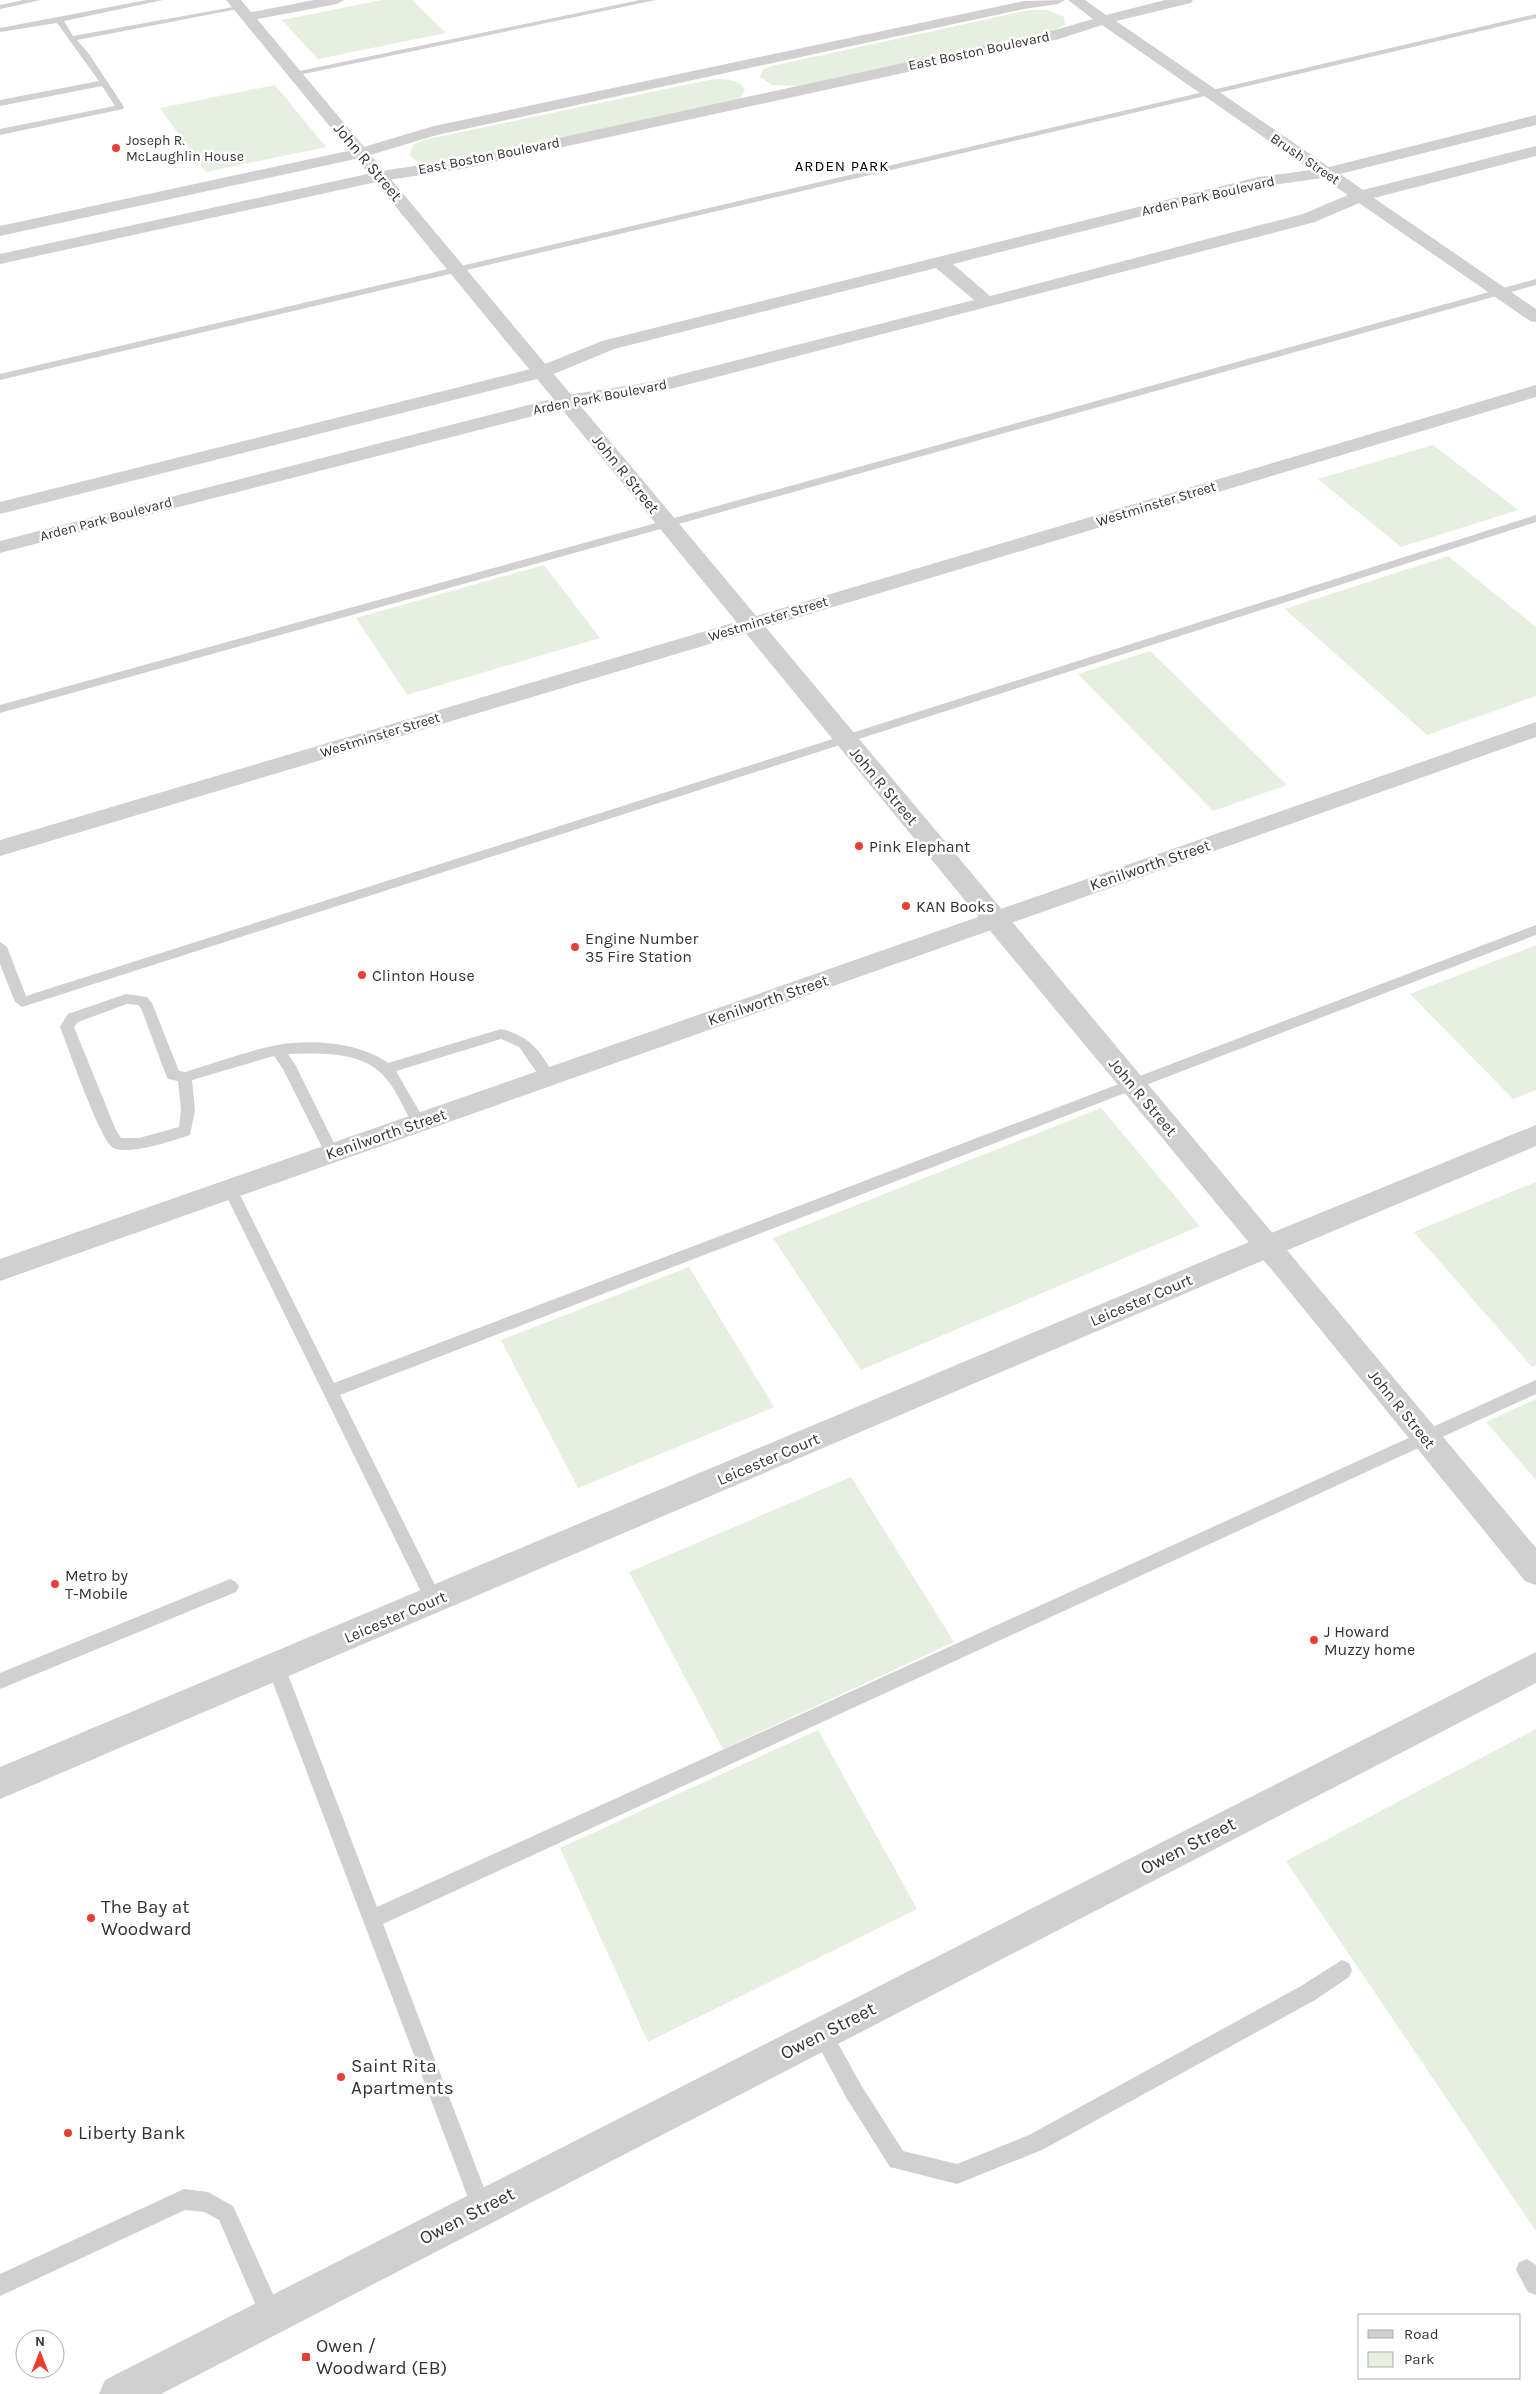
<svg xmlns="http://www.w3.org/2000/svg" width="1536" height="2394" font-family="Karla,sans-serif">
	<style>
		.green { fill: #e7efe1 }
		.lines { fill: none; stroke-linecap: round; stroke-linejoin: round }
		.service { fill: #d0d0d0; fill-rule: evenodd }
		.minor { fill: #d0d0d0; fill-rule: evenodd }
		.tertiary { fill: #d0d0d0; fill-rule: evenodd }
		.poi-dot { fill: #eb3e33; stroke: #fff; stroke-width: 2 }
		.labels { text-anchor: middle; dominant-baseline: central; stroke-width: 5; stroke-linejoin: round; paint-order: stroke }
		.far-street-label { font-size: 14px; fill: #333; stroke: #fff }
		.far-poi-label { font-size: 14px; fill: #333; stroke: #fff; text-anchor: start }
		.far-neighbourhood-label { font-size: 15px; letter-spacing: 1px; fill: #000; stroke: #fff }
		.street-label { font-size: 16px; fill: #333; stroke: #fff }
		.poi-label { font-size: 16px; fill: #333; stroke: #fff; text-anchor: start }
		.near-street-label { font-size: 19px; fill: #333; stroke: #fff }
		.near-poi-label { font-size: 19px; fill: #333; stroke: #fff; text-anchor: start }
	</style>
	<rect width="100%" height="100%" fill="#fff"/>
	<path class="green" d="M382 0H412L446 33 318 59 282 20Z
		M1029 10H1048L1064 17 1065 25 1055 30 798 86 772 85 760 77 763 70 772 66Z
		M714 79C725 79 738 79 745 89L740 99 443 163C432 165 417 165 410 155L413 145 423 140Z
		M275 85 326 147 206 172 160 108Z
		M1433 445 1518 510 1401 547 1318 479Z
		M1448 556 1536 627V696L1427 735 1285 609Z
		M544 565 600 638 407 695 356 618Z
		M1150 651 1287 785 1213 811 1078 674Z
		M1536 945V1090L1513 1099 1410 994Z
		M1101 1108 1200 1226 861 1370 773 1238Z
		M1536 1182V1365L1532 1367 1414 1232Z
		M689 1267 774 1407 578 1488 501 1340Z
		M1536 1399V1480L1486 1422Z
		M851 1477 954 1642 723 1749 629 1572Z
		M1536 1729V2231L1286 1861Z
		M818 1730 917 1909 648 2042 560 1848Z"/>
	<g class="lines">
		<path class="service" d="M24 0H41L0 9V5Z
			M147 0H163L64 21 73 36 239 6 243 8 77 40 89 54 124 107 123 109 0 135V129L115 106 102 86 0 106V100L99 81 57 23 0 32V28Z
			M640 0H656L294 76 290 73Z
			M1536 14V18L0 380V374Z
			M1536 279V285L0 713V705Z
			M1536 515V522L22 1007 15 1002 0 964V942L7 947 26 996Z
			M1536 925V935L340 1395 443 1601 440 1606 434 1609 428 1606 223 1189 225 1185H235L334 1383Z
			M126 994 147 997 152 1003 179 1071 185 1072C215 1063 246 1051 277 1045 311 1039 359 1042 388 1063L501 1029C531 1036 541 1052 555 1077L553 1081H543L519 1047 501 1039 396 1071 426 1123 424 1127H414C404 1110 396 1087 381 1073 358 1051 318 1053 288 1054L296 1066 339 1153 337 1157H327L283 1069 274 1056 192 1080 195 1110 190 1135C175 1140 125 1157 112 1147 99 1137 68 1047 60 1027L68 1014ZM127 1004 138 1005 141 1008 166 1075 168 1079 178 1081 181 1110 179 1127 139 1138H121L115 1128 74 1027 78 1022Z
			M1536 1380V1394L383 1924 492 2209 489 2216 482 2219 475 2216 267 1667 270 1661 276 1659 282 1661 285 1667 377 1907Z
			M230 1579 236 1582 239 1587 236 1592 0 1689V1673Z
			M1342 1960 1349 1963 1352 1970 1349 1977 1315 2000 1042 2150 957 2184 890 2167 847 2099 812 2034 815 2027 822 2024 829 2027 861 2085 903 2151 957 2164 1029 2135 1301 1986Z
			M184 2189 208 2192 233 2206 283 2316 280 2324 272 2327 264 2324 219 2220 205 2212 185 2210 0 2296V2274Z
			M1527 2259 1536 2265V2295L1528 2292 1516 2270 1519 2262Z"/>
		<path class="minor" d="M314 0H344L337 4 247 21 240 17 247 13Z
			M1065 0 1058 4 1024 9 437 135 360 158 0 236V226L357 149 434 126 1024 1Z
			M1068 0H1085L1106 15 1165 0H1193L1191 3 1116 21 1329 167 1536 115V125L1340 174 1363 190 1536 146V156L1374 198 1536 309V322L1530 321 1359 203 1315 222 651 394 568 407 0 553V541L567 395 651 382 974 300 936 268 614 349 549 376 0 514V502L535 368 602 341 1258 177 1311 170 1102 25 1059 39 462 169 381 181 0 264V254L381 171 462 159 1055 30 1093 19ZM1323 178 1348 195 1303 214 990 296 953 264 1258 187Z
			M1536 385V397L0 856V840Z
			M1536 722V737L0 1281V1259Z
			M1536 1125V1146L1245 1268 0 1799V1767L1225 1252Z
			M1536 1652V1683L161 2394H99L105 2380Z"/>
		<path class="tertiary" d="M226 0H241L1536 1548V1585L1525 1581 1281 1281 986 926Z"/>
	</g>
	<g class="poi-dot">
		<circle cx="116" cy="148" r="5"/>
		<circle cx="859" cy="846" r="5"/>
		<circle cx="906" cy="906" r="5"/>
		<circle cx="575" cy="947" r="5"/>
		<circle cx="362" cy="975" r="5"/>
		<circle cx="55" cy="1584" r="5"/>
		<circle cx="1314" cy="1640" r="5"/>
		<circle cx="91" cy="1918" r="5"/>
		<circle cx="341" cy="2077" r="5"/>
		<circle cx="68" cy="2133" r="5"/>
		<rect x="301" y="2352" width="10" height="10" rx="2.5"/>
	</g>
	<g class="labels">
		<g class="far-street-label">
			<text transform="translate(979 51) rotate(-12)">East Boston Boulevard</text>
			<text transform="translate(489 156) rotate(-11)">East Boston Boulevard</text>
			<text transform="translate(1305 159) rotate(34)">Brush Street</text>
			<text transform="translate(1208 196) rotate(-13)">Arden Park Boulevard</text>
			<text transform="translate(600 397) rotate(-11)">Arden Park Boulevard</text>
			<text transform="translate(1156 504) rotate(-17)">Westminster Street</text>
			<text transform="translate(106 519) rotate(-15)">Arden Park Boulevard</text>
			<text transform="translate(768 619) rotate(-17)">Westminster Street</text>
			<text transform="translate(380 735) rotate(-17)">Westminster Street</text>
		</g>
		<g class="far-poi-label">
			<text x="126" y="140">Joseph R.<tspan x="126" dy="16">McLaughlin House</tspan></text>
		</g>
		<g class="far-neighbourhood-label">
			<text x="842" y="166">ARDEN PARK</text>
		</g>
		<g class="street-label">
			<text transform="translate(368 162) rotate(50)">John R Street</text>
			<text transform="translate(626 474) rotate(51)">John R Street</text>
			<text transform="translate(884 786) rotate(50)">John R Street</text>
			<text transform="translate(1150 865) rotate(-19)">Kenilworth Street</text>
			<text transform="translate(768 1000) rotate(-19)">Kenilworth Street</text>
			<text transform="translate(1143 1097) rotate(50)">John R Street</text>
			<text transform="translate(386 1134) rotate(-19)">Kenilworth Street</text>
			<text transform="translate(1141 1300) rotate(-23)">Leicester Court</text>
			<text transform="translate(1402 1409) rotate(51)">John R Street</text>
			<text transform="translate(768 1459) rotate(-23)">Leicester Court</text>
			<text transform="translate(395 1617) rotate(-23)">Leicester Court</text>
		</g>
		<g class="poi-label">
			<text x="869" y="846">Pink Elephant</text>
			<text x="916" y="906">KAN Books</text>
			<text x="585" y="938">Engine Number<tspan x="585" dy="18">35 Fire Station</tspan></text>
			<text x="372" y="975">Clinton House</text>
			<text x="65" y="1575">Metro by<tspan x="65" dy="18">T-Mobile</tspan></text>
			<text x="1324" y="1631">J Howard<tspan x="1324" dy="18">Muzzy home</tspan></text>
		</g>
		<g class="near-street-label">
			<text transform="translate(1188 1846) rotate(-27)">Owen Street</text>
			<text transform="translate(828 2031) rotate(-27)">Owen Street</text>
			<text transform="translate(467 2216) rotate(-27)">Owen Street</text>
		</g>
		<g class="near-poi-label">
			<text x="101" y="1907">The Bay at<tspan x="101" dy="22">Woodward</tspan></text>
			<text x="351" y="2066">Saint Rita<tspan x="351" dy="22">Apartments</tspan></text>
			<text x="78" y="2133">Liberty Bank</text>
			<text x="316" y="2346">Owen /<tspan x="316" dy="22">Woodward (EB)</tspan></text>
		</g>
	</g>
	<rect x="1358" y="2314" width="162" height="65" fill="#ffffff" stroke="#adadad"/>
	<rect x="1368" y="2330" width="25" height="8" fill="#d0d0d0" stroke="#adadad"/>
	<text x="1404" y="2339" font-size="15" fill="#333333">Road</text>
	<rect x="1368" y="2352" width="25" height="15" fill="#e7efe1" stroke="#adadad"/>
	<text x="1404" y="2364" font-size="15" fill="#333333">Park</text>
	<g transform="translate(40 2354)"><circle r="24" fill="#ffffff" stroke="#adadad"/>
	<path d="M0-4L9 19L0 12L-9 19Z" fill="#eb3e33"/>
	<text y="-8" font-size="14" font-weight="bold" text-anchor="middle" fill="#333333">N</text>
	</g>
</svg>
